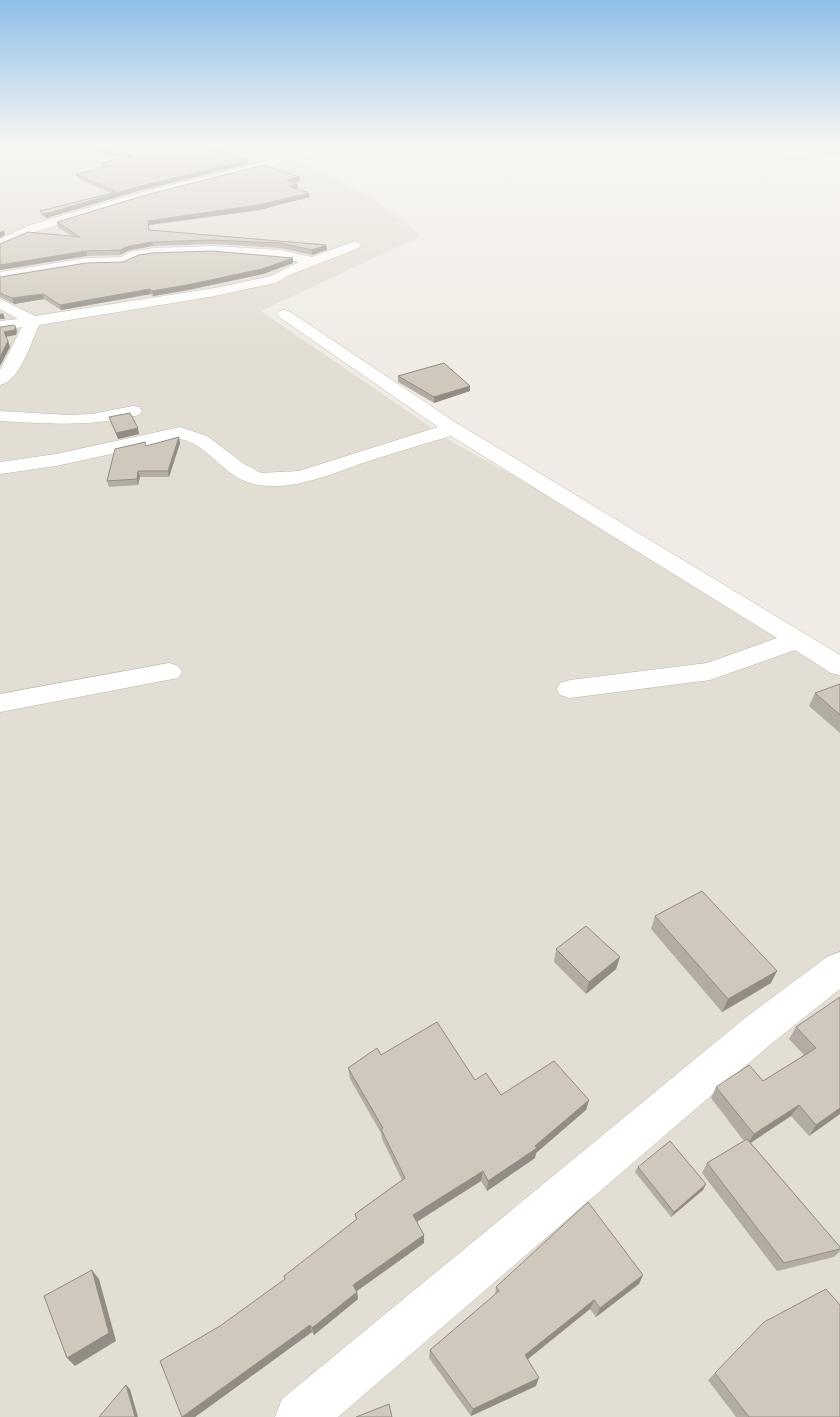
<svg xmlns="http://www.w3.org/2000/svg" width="840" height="1417" font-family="'Fira Sans Condensed',sans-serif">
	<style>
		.residential { fill: #e3ded4 }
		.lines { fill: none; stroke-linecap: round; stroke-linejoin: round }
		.minor-casing { stroke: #bdb6ac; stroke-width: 1 }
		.minor { fill: #fff; fill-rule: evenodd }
		.wall { fill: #b3aca2 }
		.shaded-wall { fill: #928c84 }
		.building { fill: #d0c8bc; stroke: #928c84 }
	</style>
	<rect width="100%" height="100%" fill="#f0ece5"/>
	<path class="residential" d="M0 147H247L297 158 373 198 421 236 261 311 454 443 767 616 840 671V1417H0Z"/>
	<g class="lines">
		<defs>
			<path id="minor" d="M326 147H344L146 197 38 231 0 248V239L30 225 138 193Z
				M732 147H765L840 156V162L737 150Z
				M355 241 359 242 361 245 359 248 292 274 275 283 215 296 39 325C31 342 21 380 0 385V370L22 327 0 331V321L18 319 0 309V299L35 316 215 288 271 276 299 262 280 258 213 254 153 256 139 258 124 265 87 266 0 280V272L87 258 121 257 130 252 153 248 213 246 280 250 312 257Z
				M284 310 289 311 455 422 840 655V675L831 673 795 650 710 680 570 698 560 695 557 689 560 683 570 680 707 663 777 638 451 436C422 444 394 453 366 462 330 474 286 495 247 482 222 473 207 444 180 439L56 466 0 474V462L56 454 180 427 207 436 244 464 261 473 299 471 438 427 279 317 277 314 279 311Z
				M133 406 139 407 142 411 139 415C89 427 51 424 0 421V411L68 415 92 414Z
				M169 663 178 666 182 672 178 678 0 712V694Z
				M840 952V989L771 1044 338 1417H275L282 1399 745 1018 827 957Z"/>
		</defs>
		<use href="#minor" class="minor-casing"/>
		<use href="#minor" class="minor"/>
	</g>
	<path class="wall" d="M690 147H736V151L694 149Z
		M101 151 248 164 138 191 46 218 41 215 40 211 111 193 77 178 76 174 105 167H102L101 163 123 158 102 154Z
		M300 181 294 183 297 184 298 188H296L310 197 259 210 149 225V230L326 245 327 250 312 255 280 248 213 244 153 246 130 250 120 255 87 256 73 237 58 227 57 222Z
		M293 258V263L263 274 188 290 153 296 151 294 61 310 44 299 14 304 0 297V277Z
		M398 376 470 391 434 403 398 382Z
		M109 417 139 434 118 439 111 422Z
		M180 443 169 477H140L138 485 109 487 107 481 146 446Z
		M840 684V733L809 706 815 693Z
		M655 916 771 983 722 1012 651 929Z
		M556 949 620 957 616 969 586 994 554 962Z
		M840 997V1114L809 1136 791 1116 751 1143 840 1247V1251L834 1257 777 1271 702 1173 707 1163 744 1141 711 1098 716 1087 763 1081 804 1055 789 1039 796 1027Z
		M381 1055 475 1080 501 1095 589 1100 586 1110 536 1153 535 1158 487 1191 481 1181 417 1222 424 1235V1243L357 1291 358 1299 314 1335 312 1332 195 1417H182L220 1326 285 1279 284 1276 356 1221 355 1214 402 1180 382 1139 381 1133 350 1079 348 1068Z
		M638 1167 706 1184 703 1190 671 1217 635 1172Z
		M643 1275 639 1284 596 1317 590 1309 528 1359 536 1386 471 1416 429 1358 430 1350 495 1295 496 1287Z
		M715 1373 840 1417H736L708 1380Z"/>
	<path class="shaded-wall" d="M248 160V164L138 191 46 218 45 214 137 187Z
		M300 177V181L287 184V180Z
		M297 184 298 188 290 190 289 186Z
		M309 193 310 197 259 210 149 225V235L148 221Z
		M4 230 5 235 0 238V232Z
		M152 242 153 246 130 250 120 255V250L129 246Z
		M326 245 327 250 312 255V250Z
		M86 251 87 256 0 270V265Z
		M293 258V263L263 274 188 290 153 296 152 291Z
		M150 289 151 294 61 310 60 305Z
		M43 294 44 299 14 304 12 298Z
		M3 313 5 319H0V314Z
		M16 327 17 332 16 335 5 337 4 332Z
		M8 341 10 347 0 366V357Z
		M470 386V391L434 403V397Z
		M138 428 139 434 118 439 116 433Z
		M179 437 180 443 169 477 168 471Z
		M138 471 140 477 138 485 137 479Z
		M620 957 616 969 586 994 589 982Z
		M777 971 771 983 722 1012 728 999Z
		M589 1100 586 1110 536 1153 535 1158 487 1191 488 1181 535 1146Z
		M799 1105 791 1116 747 1145 754 1134Z
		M840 1108V1114L809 1136 816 1125Z
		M483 1171 481 1181 413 1224V1215Z
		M706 1184 703 1190 671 1217 674 1212Z
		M424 1235V1243L354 1293 353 1285Z
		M92 1270 99 1279 116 1341 75 1366 67 1358Z
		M643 1275 639 1284 596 1317 600 1308Z
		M357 1292 358 1299 314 1335 312 1328Z
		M594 1300 590 1309 523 1363 525 1355Z
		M310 1325 312 1332 195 1417H182Z
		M539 1378 536 1386 471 1416 473 1409Z
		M126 1385 130 1389 138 1417H135Z"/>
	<path class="building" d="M101 147H205L248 160 137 187 45 214 40 211 116 192 76 174 112 166 101 163 132 156 101 151Z
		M263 165 300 177 287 180 297 184 289 186 309 193 258 205 148 221 149 230 326 245 312 250 280 243 212 240 152 242 129 246 120 250 86 251 0 265V244L28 232 80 237 57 222 146 195Z
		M212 251 293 258 262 269 187 285 152 291 150 289 60 305 43 294 12 298 0 293V277L86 263 123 262 139 255 152 253Z
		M14 325 16 327 14 330 4 332 8 341 0 357V327Z
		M444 363 470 386 434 397 398 376Z
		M130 413 138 428 116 433 109 417Z
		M179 437 168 471H138L137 479 107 481 115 449 145 442 146 446Z
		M840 684V715L815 693Z
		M702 891 777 971 728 999 655 916Z
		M586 926 620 957 589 982 556 949Z
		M840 997V1108L816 1125 799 1105 754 1134 716 1087 749 1065 763 1081 816 1048 796 1027Z
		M437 1022 475 1080 486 1073 501 1095 554 1061 589 1100 535 1146 537 1148 488 1181 483 1171 413 1215 424 1235 353 1285 357 1292 312 1328 310 1325 182 1417 160 1361 220 1326 285 1279 284 1276 357 1219 355 1214 405 1178 381 1129 383 1128 348 1068 377 1048 381 1055Z
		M747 1139 840 1247V1249L784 1263 707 1163Z
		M670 1141 706 1184 674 1212 638 1167Z
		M588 1202 643 1275 600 1308 594 1300 525 1355 539 1378 473 1409 430 1350 499 1291 496 1287Z
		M92 1270 109 1333 67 1358 44 1296Z
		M826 1289 840 1305V1417H749L715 1373 764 1322Z
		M126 1385 135 1417H99Z
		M389 1404 392 1417H356Z"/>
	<linearGradient id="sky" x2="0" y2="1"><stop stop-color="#8ebfe8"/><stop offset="0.42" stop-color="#f8f6f3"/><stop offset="1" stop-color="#f8f6f3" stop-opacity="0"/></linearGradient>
	<rect width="840" height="346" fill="url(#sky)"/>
</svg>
